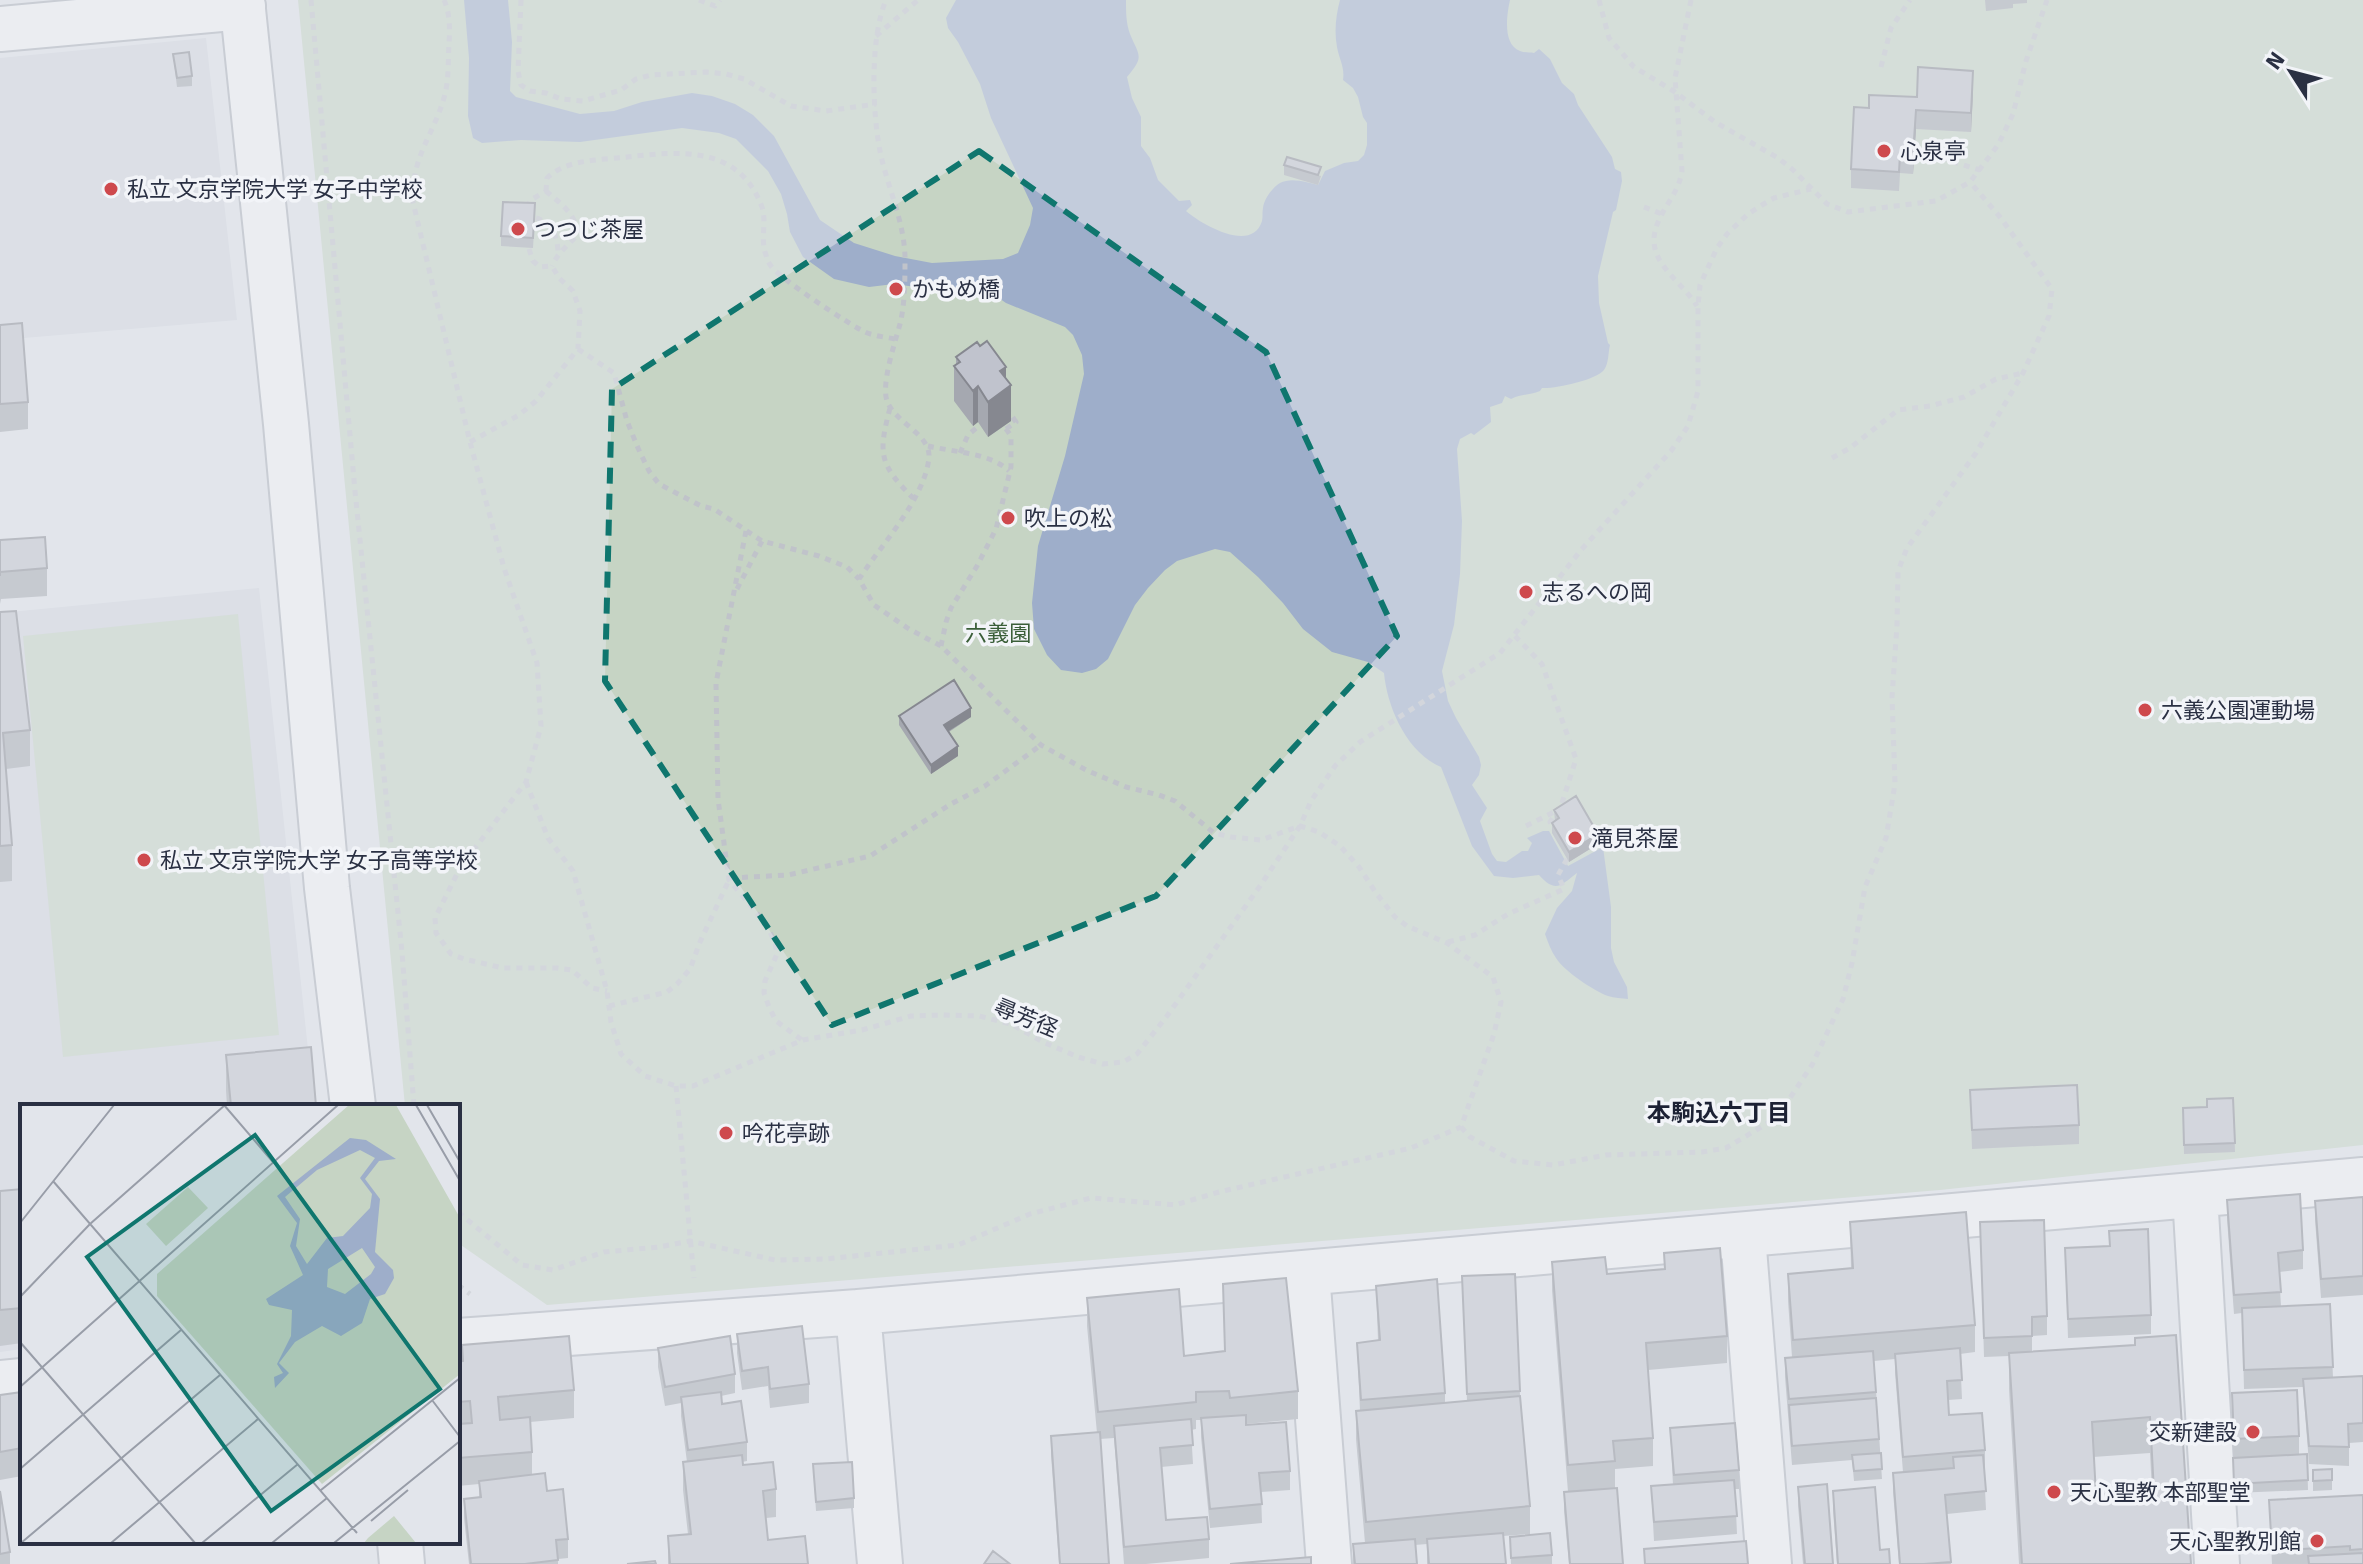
<svg xmlns="http://www.w3.org/2000/svg" width="2363" height="1564" font-family="Signika,'Noto Sans JP',sans-serif">
	<style>
		.built { fill: #d4d7e0 }
		.green { fill: #c6d4c4 }
		.water { fill: #9eaeca }
		.lines { fill: none; stroke-linecap: round; stroke-linejoin: round }
		.minor-casing { stroke: #abafb9; stroke-width: 48 }
		.tertiary-casing { stroke: #abafb9; stroke-width: 48 }
		.path { stroke: #c0c3ca; stroke-width: 5; stroke-dasharray: 6 6; stroke-linecap: butt }
		.minor { stroke: #f5f6f9; stroke-width: 44 }
		.tertiary { stroke: #f5f6f9; stroke-width: 44 }
		.wall { fill: #a5a8b0; fill-rule: evenodd }
		.shaded-wall { fill: #868890 }
		.building { fill: #c0c3cd; stroke: #868890; stroke-width: 2; fill-rule: evenodd }
		.marked { fill: none; stroke: #0f766e; stroke-width: 6; stroke-dasharray: 16 10; stroke-linejoin: round }
		.poi-dot { fill: #ce494d; stroke: #f2f4f8; stroke-width: 3 }
		.labels { text-anchor: middle; dominant-baseline: central; stroke-width: 7; stroke-linejoin: round; paint-order: stroke }
		.poi-label { font-size: 22px; fill: #2a3043; stroke: #f2f4f8; text-anchor: start }
		.park-label { font-size: 22px; fill: #3a5e38; stroke: #f2f4f8 }
		.street-label { font-size: 22px; fill: #2a3043; stroke: #f2f4f8 }
		.neighbourhood-label { font-size: 24px; font-weight: bold; fill: #1c2134; stroke: #f2f4f8 }
		.inset-road { fill: none; stroke: #989da8; stroke-width: 2 }
		.view { fill: #0f766e; fill-opacity: 0.15; stroke: #0f766e; stroke-width: 4 }
		.inset-edge { fill: none; stroke: #2a3043; stroke-width: 4 }
	</style>
	<rect width="100%" height="100%" fill="#e2e5eb"/>
	<path class="built" d="M206 38 237 320 0 340V58Z
		M259 588 314 1106H22V1349L0 1352V613Z"/>
	<path class="green" d="M298 0H2363V1145L1940 1190 547 1305 458 1243V1106H405Z
		M238 614 279 1035 63 1057 23 636Z"/>
	<path class="water" d="M464 0H508L512 42 510 91 516 97 580 114 614 111 642 102 692 93 712 96 735 104 753 115 774 136 820 220 854 243 895 256 932 263 1003 259 1018 253 1030 225 1033 208 991 118 980 84 958 42 948 28 946 18 956 0H1126C1126 12 1126 23 1130 34 1139 56 1145 56 1127 77L1132 98 1141 117V146L1150 158 1158 180 1179 201 1190 200 1192 205 1186 211C1201 224 1252 254 1262 221 1263 217 1262 212 1263 208 1264 199 1272 188 1280 183 1291 177 1307 182 1318 185L1325 171 1344 163 1358 161 1364 155 1367 145V123L1363 117 1358 97 1353 88 1343 80C1345 67 1339 59 1337 47 1334 31 1336 15 1340 0H1510C1507 14 1502 44 1520 51 1525 53 1530 52 1534 53L1539 49 1550 59 1562 83 1574 94 1578 105 1612 157 1615 169 1621 172 1622 181 1616 210 1613 212 1598 276 1599 303 1608 343 1610 345C1608 353 1609 363 1604 370 1596 380 1555 389 1542 388L1540 391C1530 395 1521 394 1511 399L1505 396 1502 403 1490 407 1491 422 1474 435 1471 433 1460 439 1457 449 1462 521 1460 574 1454 625 1442 671 1448 701 1456 718 1479 757 1481 765 1479 775 1472 785 1487 808 1480 821 1492 854 1497 861 1506 862 1522 851H1528L1532 843 1527 838 1543 831H1549L1568 866 1603 847 1611 907V948L1614 962 1627 987 1628 999C1622 998 1614 998 1608 996 1594 991 1564 971 1556 958 1551 951 1548 942 1545 934L1557 908 1572 891 1577 873C1561 885 1556 894 1539 875L1513 878 1494 876 1472 846 1441 767C1407 753 1387 707 1384 673L1368 662 1332 652 1303 629 1283 603 1258 577 1230 552 1215 549 1177 561 1165 570 1148 588 1135 605 1108 659 1096 669 1082 673 1061 670 1047 655 1034 629 1032 603 1038 546 1065 456 1084 374 1082 355 1073 335 1065 327 1006 303 993 294 960 293 894 284 869 287 834 279 803 257 790 232 787 214 781 194 768 171 736 139 719 133 682 128 580 142 521 140 482 143 473 138 468 116 469 58Z"/>
	<g class="lines">
		<defs>
			<path id="minor" d="M0 29 243 7
				M2195 1195 2217 1564
				M1743 1236 1769 1564
				M1307 1273 1329 1564
				M858 1312 880 1564
				M458 1341 858 1312 2363 1180
				M0 1383 22 1381"/>
			<path id="tertiary" d="M242 0 286 424 327 888 353 1106
				M400 1542 402 1564"/>
		</defs>
		<use href="#minor" class="minor-casing"/>
		<use href="#tertiary" class="tertiary-casing"/>
		<path class="path" d="M311 0 355 491 402 952 414 1106
			M444 0C450 13 450 29 449 43 448 59 449 78 445 94 435 134 411 155 413 202L470 442 504 568 537 663 541 726 526 782 461 866 435 918 436 933 451 954 464 959 503 968H556L572 970 592 988 607 991
			M521 0 518 71 521 85 530 91 546 93 561 99 583 101 621 90 636 79 651 75 706 72 726 74 744 79 791 106 826 111 876 104
			M699 0 715 6 720 0
			M1599 0 1609 38 1634 67 1675 92 1715 122 1778 158 1792 169 1827 204 1848 212 1936 201 1970 182 1998 145 2013 114 2026 61 2047 0
			M1691 0 1675 78 1682 171C1679 190 1669 200 1661 216 1638 258 1677 275 1697 306
			M876 36 918 0
			M1881 67 1891 28 1910 0
			M1918 151 1980 170
			M546 191 547 178C566 159 601 160 627 157 680 151 739 145 762 207 767 222 760 240 766 255 767 259 768 262 771 266 779 278 850 325 865 332 874 336 885 337 895 339
			M546 191C560 203 576 214 578 234 568 246 558 252 552 266
			M526 207 531 200 546 191
			M1644 207 1662 214
			M536 218C552 223 557 235 558 251
			M529 249 533 261 540 267 552 266
			M578 349 614 373 627 421 638 448 649 471 659 484 701 506 714 509 762 541 819 556 847 567 859 579
			M890 408C878 454 879 464 913 498
			M1006 429 1016 422 1007 409
			M470 442 519 415 536 401 578 349 580 311 573 291 559 278 552 266
			M928 446C953 452 991 453 1009 471
			M960 453 968 435 980 425
			M1832 458 1850 448 1898 410 1930 406 1964 397 1996 379 2023 373
			M746 531 716 683 718 799 729 880 767 925 775 943 777 954 765 981 764 993 769 1007 776 1021 802 1040
			M737 589 762 541
			M1515 636 1542 664 1576 759 1562 803 1550 822 1555 831
			M941 646 946 622 951 608 977 566 996 529 1011 467V436L1004 426
			M526 782 548 838 573 871 607 991 611 1022 621 1054 645 1076 676 1086H693L803 1040 862 1030 911 1016 942 1015 979 1016 1011 1024 1043 1042 1078 1057 1103 1064 1123 1062 1137 1054 1167 1016 1260 886 1300 826 1311 801 1335 766 1360 742 1500 653 1581 550 1671 451 1688 426 1698 391V306L1700 285 1717 248 1727 234 1748 214 1762 205 1774 198 1811 189
			M1526 826 1554 812
			M730 878 788 875 870 856 951 804 985 786 1041 745
			M1448 942 1475 935 1508 914 1564 889 1558 875 1567 859
			M609 1006 667 992 677 984 690 969 700 942 729 880
			M676 1086 694 1278
			M1461 1127 1470 1137 1514 1161 1553 1165 1606 1155 1702 1152 1726 1148 1768 1123 1790 1098 1812 1065 1843 999 1852 963 1865 887 1886 838 1895 784 1892 697 1897 625 1898 571 1907 548 1976 453 2023 373 2049 316 2052 289 2000 217 1970 182
			M458 1212 522 1265 553 1270 604 1252 659 1247 690 1241 775 1260 826 1259 958 1245 1030 1214 1091 1198 1175 1205 1219 1192 1411 1148 1461 1127 1494 1034 1501 1002 1493 977 1447 943 1407 926 1395 917 1376 893 1359 867 1340 846 1319 832 1300 826 1261 840 1231 837 1214 833 1175 801 1159 795 1126 787 1086 770 1041 745 941 646 909 629 874 605 859 579C881 545 924 500 929 458 931 434 895 423 887 401 881 383 895 343 900 324 905 304 905 278 905 257 904 220 887 186 880 151 872 110 870 38 886 0
			M458 1285 470 1294"/>
		<use href="#minor" class="minor"/>
		<use href="#tertiary" class="tertiary"/>
	</g>
	<path class="wall" d="M1985 0H2027V3L2013 4V8L1986 11Z
		M173 54 192 76V86L177 87Z
		M1973 90 1971 132 1916 129 1913 174 1900 173 1899 191 1851 188V169L1869 108 1917 97Z
		M1284 165 1321 176 1318 185 1284 175Z
		M535 213 533 248 501 246V236Z
		M0 325 28 402V429L0 432Z
		M956 357 1006 378 1011 421 988 437 978 422 973 426 954 401V366L956 364Z
		M0 540 47 568V596L1 599 0 604Z
		M0 612 30 730V766L6 769 12 845V881L0 882Z
		M899 716 971 717 949 732 958 756 931 774 899 725Z
		M1554 810 1598 844 1569 862 1552 833V823L1555 821Z
		M226 1055 316 1106H227L226 1090Z
		M1970 1090 2079 1125V1144L1972 1149Z
		M2233 1098 2235 1152 2184 1154 2183 1108 2207 1107Z
		M22 1189V1343L0 1346V1191Z
		M2363 1197V1295L2321 1298 2315 1220V1201Z
		M2227 1200 2303 1250V1269L2279 1272 2281 1306 2330 1304 2333 1378 2363 1376V1442L2349 1443V1466L2309 1464 2303 1387 2244 1389 2242 1313 2234 1314 2227 1219Z
		M1850 1222 1975 1325V1352L1960 1354 1962 1399 1948 1400 1949 1415 1985 1450V1469H1984L1986 1510 1947 1514 1951 1564H1899L1893 1492V1473L1903 1472 1895 1373V1359L1874 1361 1882 1479 1854 1481 1852 1460 1792 1465 1785 1377V1358L1792 1357 1788 1301V1274L1851 1268Z
		M1980 1222 2047 1316V1335L2032 1336V1352L2135 1345 2191 1564H2019L2009 1389V1356L1984 1357ZM2150 1453 2152 1492 2096 1495 2093 1457Z
		M2109 1231 2151 1315V1334L2068 1338 2065 1248 2109 1246Z
		M1664 1253 1727 1336V1363L1648 1370 1653 1438V1466L1615 1469V1488L1623 1564H1569L1564 1511V1492H1568L1552 1290V1262L1607 1274 1664 1269Z
		M1515 1274 1520 1396 1530 1506V1534L1503 1536 1506 1564H1427V1544L1415 1545 1417 1564H1353V1544L1365 1543 1356 1439V1411H1360L1357 1343 1378 1340 1376 1286 1445 1393V1403L1467 1401 1462 1276Z
		M1087 1298 1184 1356 1298 1391V1419L1246 1424 1290 1471V1490L1261 1492 1262 1523 1210 1528 1201 1437V1420H1196V1429L1191 1430 1193 1464 1161 1467 1166 1520 1209 1539V1558L1146 1564H1124L1114 1438 1100 1439 1109 1564H1059L1051 1455V1436L1097 1433 1087 1326Z
		M737 1334 809 1384V1403L770 1408 768 1386 742 1390 737 1353Z
		M462 1345 574 1390V1418L530 1422 532 1452V1475L547 1491 568 1539V1558L558 1559V1564H469L464 1518V1499L479 1497V1484L458 1486V1362L462 1361Z
		M658 1348 735 1374V1393L721 1396 722 1404 747 1442V1461L742 1462 743 1465 776 1489V1517L766 1518 768 1540 808 1564H668V1536L688 1534 683 1490V1462H687L681 1416V1403L665 1406 658 1367Z
		M22 1392V1476L0 1480V1395Z
		M2232 1393 2299 1436V1455L2307 1454 2308 1490 2234 1493Z
		M1670 1428 1739 1470V1489H1735L1737 1534 1654 1541 1651 1486 1673 1485Z
		M813 1464 854 1498V1508L816 1511Z
		M2332 1469V1490L2313 1491V1470Z
		M1798 1487 1833 1564H1803L1798 1506Z
		M0 1491 10 1552V1564H0Z
		M1833 1491 1880 1550 1890 1564H1837L1833 1510Z
		M2363 1495V1564H2272L2269 1500Z
		M1510 1537 1552 1555V1564H1511Z"/>
	<path class="shaded-wall" d="M1973 71V90L1971 132V113Z
		M1916 110V129L1913 174V155Z
		M1006 367V389L1011 385V421L988 437V402L1000 371Z
		M978 386V422L973 426V391Z
		M971 708V717L944 734V725Z
		M958 746V756L931 774V765Z
		M1598 834V844L1569 862V852Z"/>
	<path class="building" d="M189 52 192 76 177 78 173 54Z
		M1918 67 1973 71 1971 113 1916 110 1913 155 1900 154 1899 172 1851 169 1854 107 1869 108V95L1917 97Z
		M1287 157 1321 167 1318 175 1284 165Z
		M503 202 535 203 533 238 501 236Z
		M22 323 28 402 0 404V325Z
		M987 341 1006 367 1000 371 1011 385 988 402 978 386 973 391 954 366 960 362 956 357 977 342 980 346Z
		M45 537 47 568 0 572V576V540Z
		M16 611 30 730 3 733 12 845 0 846V612Z
		M954 680 971 708 944 725 958 746 931 765 899 716Z
		M1576 796 1598 834 1569 852 1552 823 1559 818 1554 810Z
		M311 1047 316 1106H231L226 1055Z
		M2077 1085 2079 1125 1972 1130 1970 1090Z
		M2233 1098 2235 1143 2184 1145 2183 1108 2207 1107V1099Z
		M22 1189V1308L0 1310V1191Z
		M2300 1194 2303 1250 2278 1253 2281 1292 2234 1295 2227 1200Z
		M2363 1197V1276L2321 1279 2315 1201Z
		M1966 1212 1975 1325 1793 1340 1788 1274 1853 1268 1850 1222Z
		M2044 1220 2047 1316 2032 1317V1336L1984 1338 1980 1222Z
		M2148 1229 2151 1315 2068 1319 2065 1248 2110 1246 2109 1231Z
		M1720 1248 1727 1336 1646 1343 1653 1438 1613 1441 1615 1461 1568 1465 1552 1262 1605 1257 1607 1274 1665 1269 1664 1253Z
		M1515 1274 1520 1391 1467 1394 1462 1276Z
		M1286 1278 1298 1391 1230 1398 1229 1391 1196 1392V1402L1098 1412 1087 1298 1179 1289 1184 1356 1225 1351 1223 1284Z
		M1437 1279 1445 1393 1361 1400 1357 1343 1380 1340 1376 1286Z
		M2330 1304 2333 1367 2244 1370 2242 1308Z
		M802 1326 809 1384 770 1389 768 1367 742 1371 737 1334Z
		M2176 1335 2191 1564H2022L2009 1353 2135 1345V1338ZM2150 1417 2154 1492 2096 1495 2092 1422Z
		M569 1336 574 1390 498 1397 500 1420 530 1417 532 1452 458 1458V1424L472 1423 470 1401 458 1402V1362L463 1361 462 1345Z
		M730 1336 735 1374 665 1387 658 1348Z
		M1960 1348 1962 1380 1947 1381 1949 1415 1982 1413 1985 1450 1903 1457 1895 1354Z
		M1873 1351 1876 1392 1789 1399 1785 1358Z
		M2363 1376V1423L2348 1424 2349 1447 2309 1446 2303 1379Z
		M2297 1390 2299 1436 2234 1439 2232 1393Z
		M22 1392V1448L0 1452V1395Z
		M721 1392 722 1404 741 1401 747 1442 688 1450 681 1397Z
		M1520 1396 1530 1506 1366 1522 1356 1411Z
		M1876 1398 1879 1439 1792 1446 1789 1405Z
		M1246 1415V1425L1286 1422 1290 1471 1259 1473 1262 1504 1210 1509 1201 1418Z
		M1191 1419 1193 1445 1160 1448 1166 1520 1207 1517 1209 1539 1124 1547 1114 1426Z
		M1735 1423 1739 1470 1674 1475 1670 1428Z
		M1100 1432 1109 1564H1060L1051 1436Z
		M1881 1453 1882 1469 1854 1471 1852 1455Z
		M2307 1454 2308 1480 2234 1484 2233 1458Z
		M742 1455 743 1465 773 1462 776 1489 763 1491 768 1540 805 1536 808 1564H670L668 1536 691 1534 683 1462Z
		M1983 1455 1986 1491 1945 1495 1951 1562 1924 1564H1900L1893 1473 1954 1468 1953 1457Z
		M852 1462 854 1498 816 1502 813 1464Z
		M2332 1469V1480L2313 1481V1470Z
		M545 1473 547 1491 563 1489 568 1539 556 1540 558 1560 525 1564H471L464 1499 481 1497 479 1481Z
		M1734 1480 1737 1516 1654 1522 1651 1486Z
		M1827 1484 1833 1564H1805L1798 1487Z
		M1875 1487 1880 1550 1889 1549 1890 1564H1838L1833 1491Z
		M1617 1488 1623 1564H1570L1564 1492Z
		M0 1491 10 1552 0 1554Z
		M2363 1495V1549L2350 1550V1546L2272 1551 2269 1500Z
		M1503 1533 1506 1564H1429L1427 1539Z
		M1550 1533 1552 1555 1511 1558 1510 1537Z
		M1415 1539 1417 1564H1355L1353 1544Z
		M1746 1541 1748 1564H1645L1644 1549Z
		M993 1551 1010 1564H984Z
		M2363 1553V1564H2309L2308 1556Z
		M1311 1557V1564H1230Z
		M655 1561 656 1564H627Z"/>
	<path d="M0 0H2363V1564H0ZM979 151 1266 352 1397 636 1156 896 832 1025 605 681 612 389Z" fill="#e2e5eb" fill-opacity=".55" fill-rule="evenodd"/>
	<path class="marked" d="M979 151 1266 352 1397 636 1156 896 832 1025 605 681 612 389Z"/>
	<g class="poi-dot">
		<circle cx="1884" cy="151" r="8"/>
		<circle cx="111" cy="189" r="8"/>
		<circle cx="518" cy="229" r="8"/>
		<circle cx="896" cy="289" r="8"/>
		<circle cx="1008" cy="518" r="8"/>
		<circle cx="1526" cy="592" r="8"/>
		<circle cx="2145" cy="710" r="8"/>
		<circle cx="1575" cy="838" r="8"/>
		<circle cx="144" cy="860" r="8"/>
		<circle cx="726" cy="1133" r="8"/>
		<circle cx="2253" cy="1432" r="8"/>
		<circle cx="2054" cy="1492" r="8"/>
		<circle cx="2317" cy="1541" r="8"/>
	</g>
	<g class="labels">
		<g class="poi-label">
			<text x="1900" y="151">心泉亭</text>
			<text x="127" y="189">私立 文京学院大学 女子中学校</text>
			<text x="534" y="229">つつじ茶屋</text>
			<text x="912" y="289">かもめ橋</text>
			<text x="1024" y="518">吹上の松</text>
			<text x="1542" y="592">志るへの岡</text>
			<text x="2161" y="710">六義公園運動場</text>
			<text x="1591" y="838">滝見茶屋</text>
			<text x="160" y="860">私立 文京学院大学 女子高等学校</text>
			<text x="742" y="1133">吟花亭跡</text>
			<text x="2237" y="1432" text-anchor="end">交新建設</text>
			<text x="2070" y="1492">天心聖教 本部聖堂</text>
			<text x="2301" y="1541" text-anchor="end">天心聖教別館</text>
		</g>
		<g class="park-label">
			<text x="998" y="633">六義園</text>
		</g>
		<g class="street-label">
			<text transform="translate(1026 1018) rotate(22)">尋芳径</text>
		</g>
		<g class="neighbourhood-label">
			<text x="1719" y="1113">本駒込六丁目</text>
		</g>
	</g>
	<g transform="translate(20 1104)">
		<rect width="440" height="440" fill="#e2e5eb"/>
		<path d="M329 1H376L440 114V270L302 380 137 192V170ZM168 83 188 104 146 142 126 120ZM374 412 396 439H344L348 434Z" fill="#c6d4c4"/>
		<path d="M330 34 346 36 376 55 359 57 345 75 360 95 355 148 373 166 374 174 365 190 350 195 342 219 321 232 302 222 275 238 259 259 269 269 255 284 254 273 263 269 257 260 271 232 272 206 249 201 246 195 283 171 270 142 277 119 257 92ZM340 46 355 54 340 74 352 90 350 104 323 132 307 134 287 160 276 142 280 115 265 93 297 66ZM342 144 355 163 351 170 325 190 307 183 308 165Z" fill="#9eaeca" fill-rule="evenodd"/>
		<path class="inset-road" d="M204 1 253 58M396 1 440 77M407 1 440 58M33 77 337 429M0 119 94 1M0 193 70 120 205 1M0 238 175 439M0 283 318 1M412 296 440 333M0 365 161 226M301 386 440 274M351 417 388 386M1 439 200 271M91 439 238 315M182 439 278 360M252 439 307 394M314 439 440 337"/>
		<path class="view" d="M235 31 420 285 251 407 67 153Z"/>
		<rect width="440" height="440" class="inset-edge"/>
	</g>
	<g transform="translate(2291 72) rotate(306)" stroke="#f2f4f8" stroke-width="6" paint-order="stroke">
	<path d="M0-6L14 30L0 20L-14 30Z" fill="#2a3043"/>
	<text y="-12" font-size="22" font-weight="bold" text-anchor="middle" fill="#2a3043">N</text>
	</g>
</svg>
